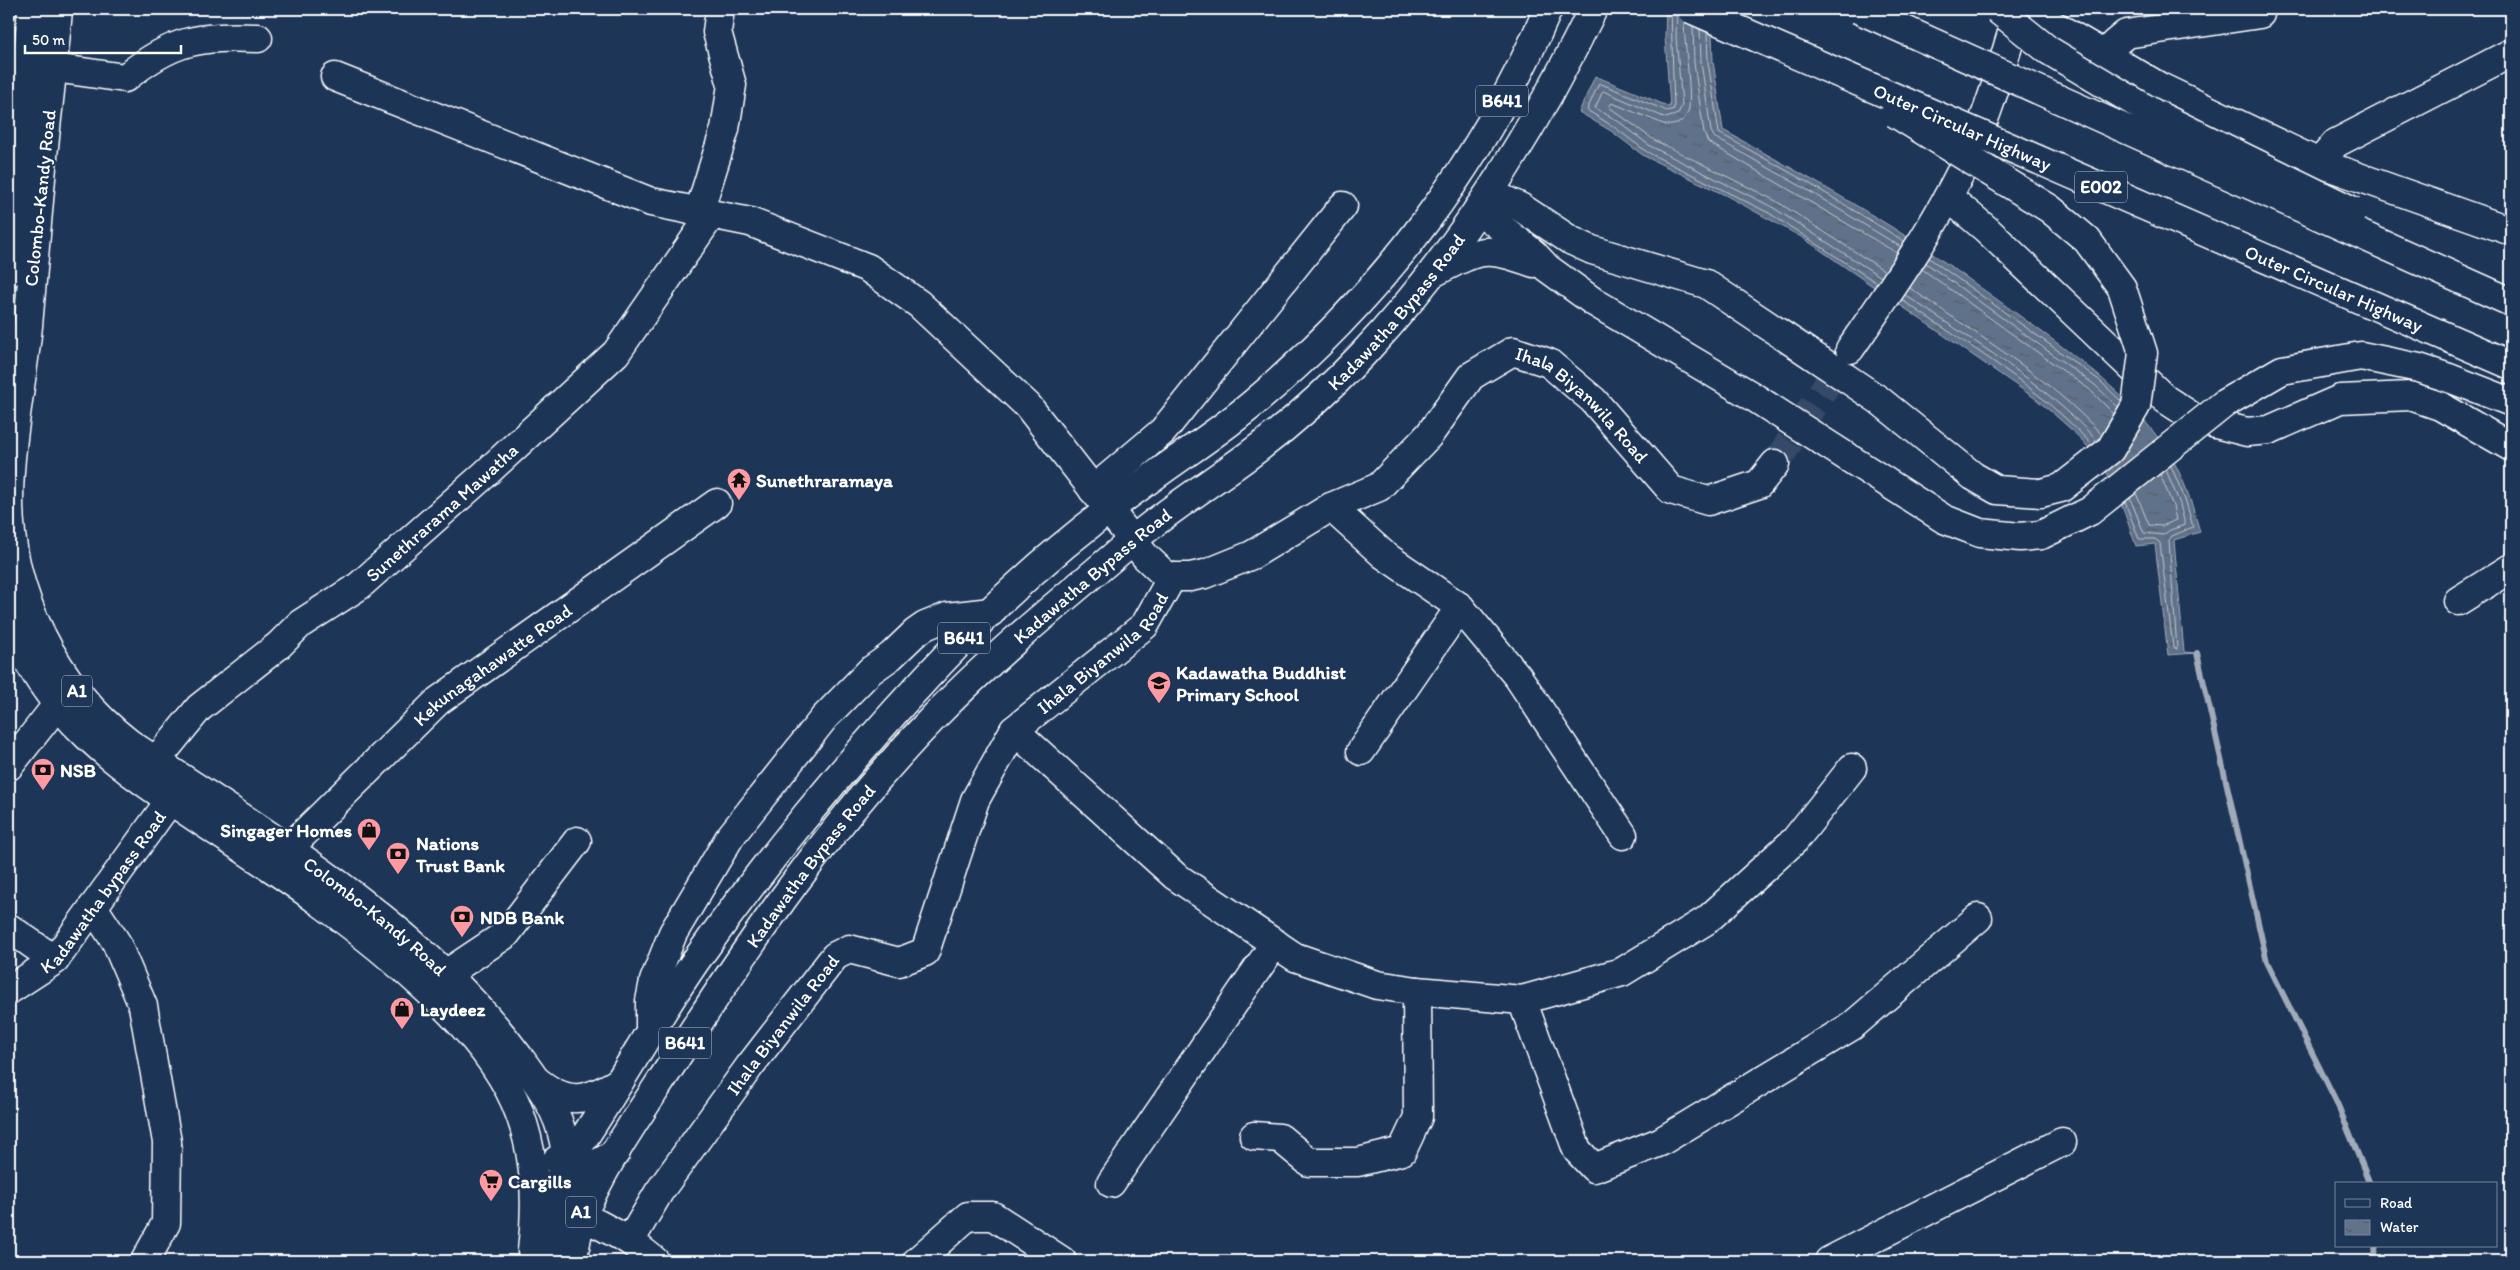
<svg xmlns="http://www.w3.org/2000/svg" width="2520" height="1270" font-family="Itim,sans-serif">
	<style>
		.water { fill: url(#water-ripples); stroke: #a0aab8 }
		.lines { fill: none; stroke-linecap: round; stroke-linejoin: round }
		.shore { stroke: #c0c7d0; stroke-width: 1 }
		.stream { stroke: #a0aab8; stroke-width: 6 }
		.minor-tunnel { stroke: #344968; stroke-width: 28; stroke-dasharray: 28 14; stroke-linecap: butt }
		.minor-casing { stroke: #fff; stroke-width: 31 }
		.major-casing { stroke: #fff; stroke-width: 31 }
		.highway-casing { stroke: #fff; stroke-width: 31 }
		.minor { stroke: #1d3557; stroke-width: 28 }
		.major { stroke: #1d3557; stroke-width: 28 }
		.highway { stroke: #1d3557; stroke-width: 28 }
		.highway-bridge-casing { stroke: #fff; stroke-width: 31; stroke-linecap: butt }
		.highway-bridge { stroke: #1d3557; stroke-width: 28 }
		.labels { text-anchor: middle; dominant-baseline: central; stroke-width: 4; stroke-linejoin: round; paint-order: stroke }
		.shield { fill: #1d3557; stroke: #bbc2cd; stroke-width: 1 }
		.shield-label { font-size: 18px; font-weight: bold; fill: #fff }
		.street-label { font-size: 19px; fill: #fff; stroke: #1d3557 }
		.poi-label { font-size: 19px; font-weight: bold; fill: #fff; stroke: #1d3557; text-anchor: start }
	</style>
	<defs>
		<pattern id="water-ripples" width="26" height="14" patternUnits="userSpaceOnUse" patternTransform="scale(1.25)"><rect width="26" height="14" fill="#617289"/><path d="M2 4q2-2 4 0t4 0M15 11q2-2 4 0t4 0" fill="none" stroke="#555d67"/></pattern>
	</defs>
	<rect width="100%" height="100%" fill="#1d3557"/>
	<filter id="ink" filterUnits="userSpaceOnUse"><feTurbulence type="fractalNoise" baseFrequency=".02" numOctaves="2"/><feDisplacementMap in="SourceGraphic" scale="10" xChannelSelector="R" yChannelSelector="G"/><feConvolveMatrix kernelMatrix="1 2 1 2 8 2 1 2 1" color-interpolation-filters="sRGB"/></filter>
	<g filter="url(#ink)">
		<path class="water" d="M1666 9H1711L1713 61 1723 130C1779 161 1835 192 1890 226 1936 255 1980 287 2024 319 2074 355 2122 389 2159 439 2180 466 2191 499 2200 532L2174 540 2184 652 2197 653 2168 655 2155 544 2136 546C2128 524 2122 502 2111 481 2095 447 2064 423 2036 399L1803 238 1727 196 1644 156 1611 131 1579 112 1595 76 1670 107 1665 37Z"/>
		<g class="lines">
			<path class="shore" d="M1671 9 1674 109 1667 111 1599 83 1587 110 1614 127 1647 152 1769 213 1877 283
				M1677 13 1676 37 1682 105 1678 114 1666 118 1603 91 1595 108 1618 121 1650 146 1772 207 1881 277
				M1684 22C1684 42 1693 98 1688 112 1684 122 1676 126 1666 125L1612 103 1609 107 1654 140 1776 201 1885 271
				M1693 26 1694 63 1704 133 1708 142 1897 253
				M1700 29 1701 62 1711 131 1714 137 1804 188 1901 247
				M1707 32 1708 62 1719 133 1807 182 1904 241
				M1929 258 2099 380 2121 401
				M1926 263 2095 385 2118 407
				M1922 269 2090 390 2114 414
				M1910 288C1975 334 2048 376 2102 435
				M1905 295C1971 340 2044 382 2097 441
				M1902 300C1967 345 2039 386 2092 445
				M2136 493 2149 525 2162 526 2176 520 2173 506 2160 474
				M2130 498 2144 533 2163 535 2170 530 2185 525 2180 504 2166 470
				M2125 502 2139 539H2155L2160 543 2173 647 2177 649 2169 540 2172 536 2193 527 2186 502 2171 466"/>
			<path class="stream" d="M2197 653 2267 962 2337 1103 2370 1184
				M2372 1261 2376 1246"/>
			<path class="minor-tunnel" d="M1775 464 1848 352"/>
			<defs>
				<g id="minor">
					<path d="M2026 9 2160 87 2319 163 2511 231"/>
					<path d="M2108 58 2114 44 2126 34 2260 14"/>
					<path d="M54 68 125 78C173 39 199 36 258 38"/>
					<path id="s1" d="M335 77 651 202 750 222 868 268 919 304 1028 406 1145 556 1163 573 1172 577H1190L1205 574 1252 555 1331 507 1379 487 1429 435 1471 376 1513 351 1549 363 1593 400 1671 490 1708 501 1759 484 1775 464"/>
					<path d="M2319 163 2336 143 2511 53"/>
					<path d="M1948 197 1986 229 2165 399 2196 419 2247 432 2269 430 2340 399 2411 396 2440 406 2511 447"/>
					<path d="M699 212 725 129 732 85 717 32 720 9"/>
					<path d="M1850 349C1902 274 1956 197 1987 111 1999 78 2009 43 2019 9"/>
					<path d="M1093 490 1163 431 1343 206"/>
					<path d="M1331 507 1384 555 1460 607 1518 677 1623 835"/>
					<path d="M2458 601 2511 568"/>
					<path d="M1014 730 1175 876 1295 957 1377 985 1417 991 1522 1000 1622 972 1707 920 1795 840 1852 768"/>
					<path d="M1361 751 1460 607"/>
					<path d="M9 766 57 705"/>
					<path id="s2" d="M141 779 199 708 279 645 300 624 359 586 484 475 616 353 712 214"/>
					<path id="s3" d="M288 849 438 701 717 503"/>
					<path d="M93 907 116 942 143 1006 167 1142 166 1223 145 1261"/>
					<path d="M9 928 55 960"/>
					<path d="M446 974 506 934 577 841"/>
					<path id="s4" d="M9 990 55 960 184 781"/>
					<path d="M1522 1000 1577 1150 1594 1168 1660 1142 1852 1026 1978 918"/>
					<path d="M650 1032V1001L654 981 673 933 730 837 824 718 870 671 891 656 915 633 925 626 947 617 991 612"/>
					<path d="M1254 1136 1280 1138 1309 1162H1358L1402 1151 1418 1117 1417 991"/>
					<path d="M1111 1183 1275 943"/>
					<path id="s5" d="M581 1219 598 1224 630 1241 659 1192 749 1067 835 956 849 949 899 962 925 952 975 800 1014 730 1145 625 1172 577"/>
					<path d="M630 1241 655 1261"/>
					<path d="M917 1261 968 1216H993L1062 1261"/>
					<path d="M1829 1261 2062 1142"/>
				</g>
				<g id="major">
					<path d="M537 1081C567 1105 585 1102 617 1083"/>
					<path d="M616 1152C598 1165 586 1170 564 1167 612 1100 650 1026 697 959 776 847 863 743 958 644 1012 587 1074 534 1138 488 1177 458 1219 433 1256 401 1382 295 1484 160 1548 9"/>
					<path id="s6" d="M581 1219C604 1163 641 1112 674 1061 751 939 834 820 935 716 996 653 1066 597 1133 540 1169 509 1210 484 1249 455 1290 425 1328 391 1363 354 1459 252 1532 134 1593 9"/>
				</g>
				<g id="highway">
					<path id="s7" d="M58 9C54 62 47 114 42 167 37 220 33 274 28 326 22 384 9 442 9 500 9 593 56 687 129 743 268 837 417 920 519 1057 538 1083 558 1109 564 1142 567 1159 561 1171 558 1187 554 1212 551 1236 546 1261"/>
					<path d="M1490 193 1520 207 1570 240 1592 250 1706 284 1879 400 1973 476 1997 490 2041 493"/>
					<path d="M1478 209 1534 254 1547 268 1594 302 1752 396 1944 519 1980 533 2020 537 2041 535"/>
					<path d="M9 272 32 9"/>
					<path d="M1435 272C1481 248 1485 246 1534 263"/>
					<path d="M2449 378 2511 402"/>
					<path d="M9 618C45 722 129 773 216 831 290 879 362 929 427 990 461 1021 496 1059 515 1102 535 1148 538 1201 532 1251"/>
					<path d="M557 1160C589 1187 580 1225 572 1261"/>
				</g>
			</defs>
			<use href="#minor" class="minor-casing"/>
			<use href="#major" class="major-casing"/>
			<use href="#highway" class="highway-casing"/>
			<use href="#minor" class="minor"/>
			<use href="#major" class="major"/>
			<use href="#highway" class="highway"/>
			<defs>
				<g id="highway-bridge">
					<path id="s8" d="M1691 9 2511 365"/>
					<path d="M1858 9 2511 302"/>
					<path d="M1997 9 2048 50 2153 113 2353 211"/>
					<path d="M1895 113 2050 209 2087 240 2122 288 2143 353 2136 406 2110 450 2061 488 2041 493"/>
					<path d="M2041 535 2090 511 2225 403 2282 370 2361 356 2419 368 2449 378"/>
				</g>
			</defs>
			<use href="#highway-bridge" class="highway-bridge-casing"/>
			<use href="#highway-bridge" class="highway-bridge"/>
		</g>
	</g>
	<defs>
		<symbol id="temple-pin" viewBox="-11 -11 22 30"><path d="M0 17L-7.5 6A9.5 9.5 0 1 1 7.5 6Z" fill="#ff9aa2" stroke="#1d3557"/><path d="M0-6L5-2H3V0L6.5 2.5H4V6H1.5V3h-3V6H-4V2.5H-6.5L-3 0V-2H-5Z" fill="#111"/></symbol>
		<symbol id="school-pin" viewBox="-11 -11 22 30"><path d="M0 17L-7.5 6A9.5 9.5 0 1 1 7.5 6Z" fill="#ff9aa2" stroke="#1d3557"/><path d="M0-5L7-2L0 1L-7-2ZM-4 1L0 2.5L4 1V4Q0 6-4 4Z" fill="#111"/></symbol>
		<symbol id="bank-pin" viewBox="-11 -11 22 30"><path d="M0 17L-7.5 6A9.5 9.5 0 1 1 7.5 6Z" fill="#ff9aa2" stroke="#1d3557"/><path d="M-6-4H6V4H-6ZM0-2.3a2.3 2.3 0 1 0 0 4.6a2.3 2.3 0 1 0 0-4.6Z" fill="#111"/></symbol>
		<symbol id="shop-pin" viewBox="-11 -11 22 30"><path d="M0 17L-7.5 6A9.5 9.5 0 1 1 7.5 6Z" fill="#ff9aa2" stroke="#1d3557"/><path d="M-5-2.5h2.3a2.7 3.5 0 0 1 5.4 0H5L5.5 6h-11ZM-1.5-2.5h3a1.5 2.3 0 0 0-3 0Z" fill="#111"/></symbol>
		<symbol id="supermarket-pin" viewBox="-11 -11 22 30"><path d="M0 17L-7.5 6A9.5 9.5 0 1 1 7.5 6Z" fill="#ff9aa2" stroke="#1d3557"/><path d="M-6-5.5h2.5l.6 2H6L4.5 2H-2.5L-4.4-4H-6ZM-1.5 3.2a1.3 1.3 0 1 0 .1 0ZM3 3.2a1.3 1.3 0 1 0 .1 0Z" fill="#111"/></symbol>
	</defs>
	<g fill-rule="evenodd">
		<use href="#temple-pin" x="725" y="466" width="28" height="38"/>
		<use href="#school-pin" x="1145" y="669" width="28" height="38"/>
		<use href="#bank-pin" x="29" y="756" width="28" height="38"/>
		<use href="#shop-pin" x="355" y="816" width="28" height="38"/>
		<use href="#bank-pin" x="384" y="840" width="28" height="38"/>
		<use href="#bank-pin" x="448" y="903" width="28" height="38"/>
		<use href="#shop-pin" x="388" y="995" width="28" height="38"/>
		<use href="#supermarket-pin" x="477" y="1167" width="28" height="38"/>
	</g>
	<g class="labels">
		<g class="shield">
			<rect x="1476" y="85.5" width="52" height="31" rx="4"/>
			<rect x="2075" y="171.5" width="52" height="31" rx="4"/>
			<rect x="938" y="622.5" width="52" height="31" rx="4"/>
			<rect x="62" y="675.5" width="30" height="31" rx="4"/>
			<rect x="659" y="1027.5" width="52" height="31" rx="4"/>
			<rect x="566" y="1196.5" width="30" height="31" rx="4"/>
		</g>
		<g class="shield-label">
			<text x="1502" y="101">B641</text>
			<text x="2101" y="187">E002</text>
			<text x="964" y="638">B641</text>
			<text x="77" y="691">A1</text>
			<text x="685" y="1043">B641</text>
			<text x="581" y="1212">A1</text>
		</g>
		<g class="street-label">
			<text stroke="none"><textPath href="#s8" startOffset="296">Outer Circular Highway</textPath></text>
			<text transform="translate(40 198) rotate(-84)">Colombo-Kandy Road</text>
			<text stroke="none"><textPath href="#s8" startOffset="701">Outer Circular Highway</textPath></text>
			<text stroke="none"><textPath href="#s6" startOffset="1232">Kadawatha Bypass Road</textPath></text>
			<text stroke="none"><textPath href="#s1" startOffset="1515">Ihala Biyanwila Road</textPath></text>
			<text stroke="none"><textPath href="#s2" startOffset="404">Sunethrarama Mawatha</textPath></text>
			<text stroke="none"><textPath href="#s6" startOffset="828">Kadawatha Bypass Road</textPath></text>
			<text stroke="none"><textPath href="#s5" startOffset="859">Ihala Biyanwila Road</textPath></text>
			<text stroke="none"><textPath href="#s3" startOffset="276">Kekunagahawatte Road</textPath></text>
			<text stroke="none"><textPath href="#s6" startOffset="422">Kadawatha Bypass Road</textPath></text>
			<text stroke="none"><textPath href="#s4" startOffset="138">Kadawatha bypass Road</textPath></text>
			<text stroke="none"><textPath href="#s7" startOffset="1075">Colombo-Kandy Road</textPath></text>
			<text stroke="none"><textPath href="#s5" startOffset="319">Ihala Biyanwila Road</textPath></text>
		</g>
		<g class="poi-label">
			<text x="756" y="480">Sunethraramaya</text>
			<text x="1176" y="672">Kadawatha Buddhist<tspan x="1176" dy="22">Primary School</tspan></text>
			<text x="60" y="770">NSB</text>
			<text x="352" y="830" text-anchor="end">Singager Homes</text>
			<text x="416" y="843">Nations<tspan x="416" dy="22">Trust Bank</tspan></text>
			<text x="480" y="917">NDB Bank</text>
			<text x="420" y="1009">Laydeez</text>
			<text x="508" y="1181">Cargills</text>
		</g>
	</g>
	<rect width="2520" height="1270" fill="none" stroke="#1d3557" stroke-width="30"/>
	<rect x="15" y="15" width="2490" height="1240" fill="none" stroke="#fff" stroke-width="2" filter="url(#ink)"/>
	<rect x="2335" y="1182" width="162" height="65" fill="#1d3557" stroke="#77869a"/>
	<rect x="2345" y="1199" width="25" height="8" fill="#1d3557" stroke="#77869a"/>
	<text x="2380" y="1208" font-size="15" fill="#ffffff">Road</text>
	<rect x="2345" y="1220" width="25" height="15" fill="url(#water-ripples)" stroke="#77869a"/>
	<text x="2380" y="1232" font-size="15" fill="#ffffff">Water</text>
	<path d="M25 45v8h156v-8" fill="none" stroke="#ffffff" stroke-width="2.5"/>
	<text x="32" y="45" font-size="15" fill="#ffffff" stroke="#1d3557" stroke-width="4" paint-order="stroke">50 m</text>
</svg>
